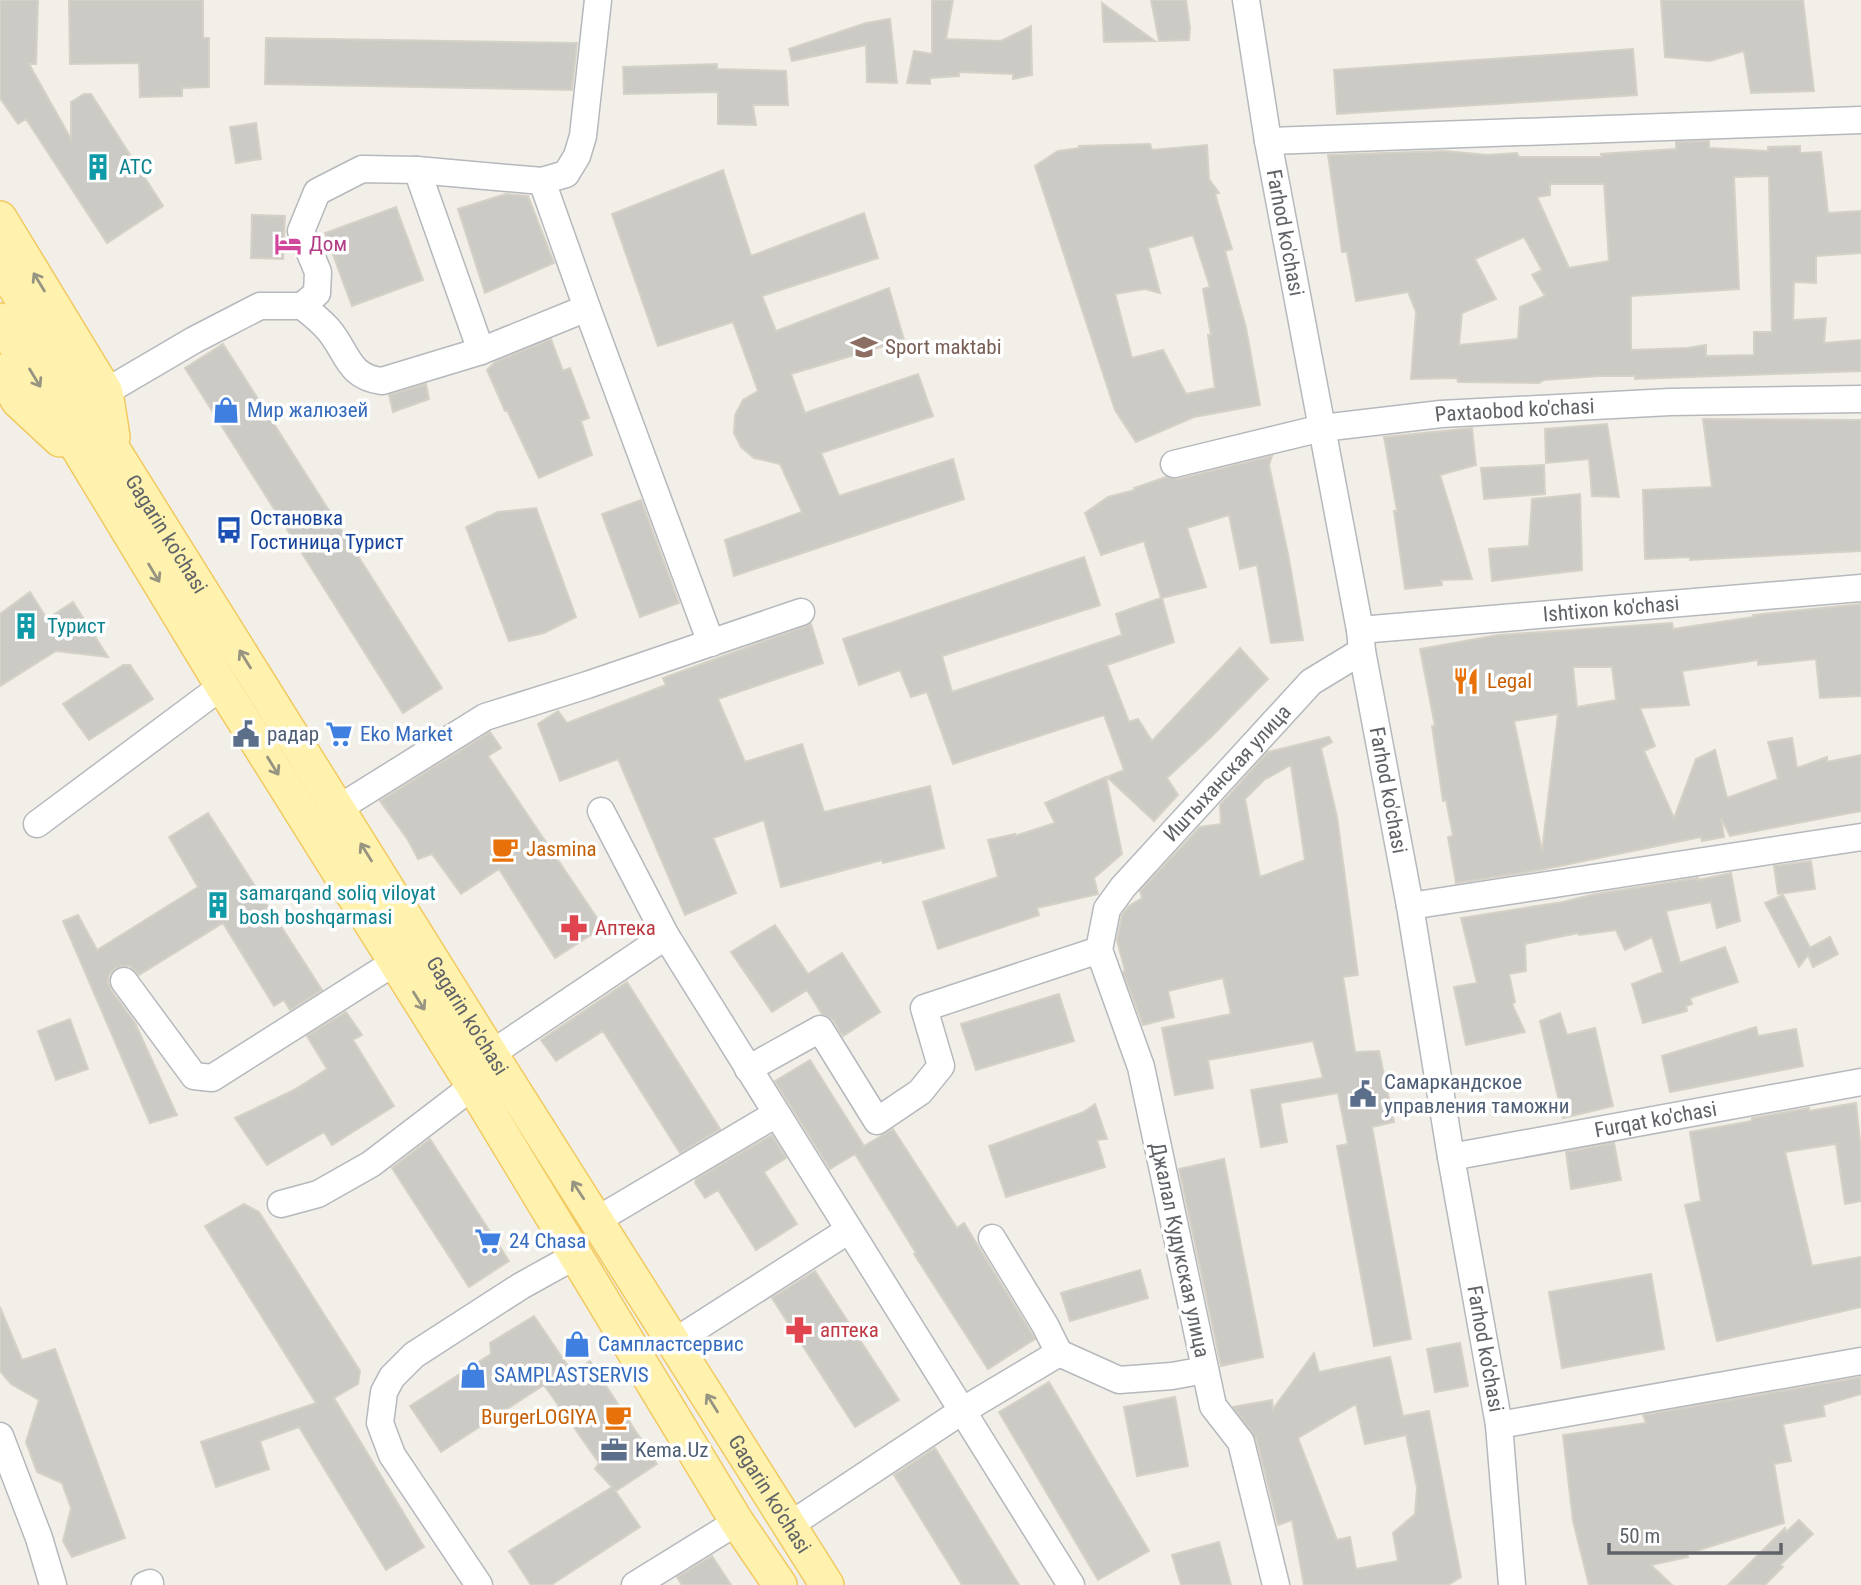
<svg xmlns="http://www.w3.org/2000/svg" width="1861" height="1585" font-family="'Roboto Condensed',sans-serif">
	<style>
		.building { fill: #cccac5; stroke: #d6d1c6; stroke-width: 2; fill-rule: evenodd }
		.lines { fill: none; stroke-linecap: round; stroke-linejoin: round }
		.minor-casing { stroke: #b5b8bc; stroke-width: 29 }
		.major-casing { stroke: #f2c960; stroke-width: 36 }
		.minor { stroke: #fff; stroke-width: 26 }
		.major { stroke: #fff2af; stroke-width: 33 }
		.oneway { stroke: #979581 }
		.labels { text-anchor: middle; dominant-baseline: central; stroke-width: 7; stroke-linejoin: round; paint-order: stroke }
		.culture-label { font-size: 21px; fill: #0d838f; stroke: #fff; text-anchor: start }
		.street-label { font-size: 21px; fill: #5f6368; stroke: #fff }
		.hotel-label { font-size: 21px; fill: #b23c85; stroke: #fff; text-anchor: start }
		.education-label { font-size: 21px; fill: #785e54; stroke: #fff; text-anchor: start }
		.shop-label { font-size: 21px; fill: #366cbe; stroke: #fff; text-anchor: start }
		.transit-label { font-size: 21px; fill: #164399; stroke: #fff; text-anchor: start }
		.food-label { font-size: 21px; fill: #c56008; stroke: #fff; text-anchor: start }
		.service-label { font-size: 21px; fill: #4e5e75; stroke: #fff; text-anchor: start }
		.health-label { font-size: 21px; fill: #be3a42; stroke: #fff; text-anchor: start }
	</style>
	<rect width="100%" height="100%" fill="#f1efe8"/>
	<path class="building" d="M0 0H38L36 64H29L71 139V102L84 94H91L163 206 107 243 26 119 18 124 0 98Z
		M69 0H203V38H209V87L182 88V96L140 97 139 63 70 64Z
		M932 0H953L946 39 1001 41 1031 26 1032 75 1013 79V74L959 72V76L930 78V84L907 83 914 51 932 54Z
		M1151 0H1186L1190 28 1189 40 1159 41Z
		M1661 0H1803L1814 91 1751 93 1744 51 1710 61 1665 57Z
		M1102 3 1155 41 1104 42Z
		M890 19 897 83 867 82 866 45 792 61 789 49 866 23Z
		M266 38 577 43 572 90 265 84Z
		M1633 49 1637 95 1337 114 1334 70Z
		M717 64V69L786 71 788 105H753L756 125 718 124V92L624 94 623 67Z
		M256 123 261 159 236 163 230 127Z
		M1709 141V148L1768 151V147L1800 146V153L1821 152 1828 213 1861 211V253L1816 256V283L1794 282 1793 320 1826 318 1824 343 1861 340V371L1635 379V376H1599L1544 380 1539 383 1458 382 1457 378 1411 379 1416 312 1408 292 1356 301 1347 252H1342L1328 155 1444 151 1488 155 1517 153 1519 157H1602L1601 154 1676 149V142ZM1769 176 1772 332H1754V355L1706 356V345L1687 348 1631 350V296L1739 289 1734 177ZM1550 184H1604L1609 261 1569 268 1537 197 1550 195ZM1524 237 1542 270 1532 275 1545 296 1520 307 1518 339 1459 345 1462 313 1496 299 1475 259Z
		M1150 144 1152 150 1207 145 1209 179 1219 193 1215 194 1232 249 1225 251 1246 328 1260 405 1194 417 1136 442 1115 410 1035 166 1058 151 1080 148 1079 146ZM1193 235 1210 287 1203 289 1211 335H1208L1215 388 1186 394 1163 350 1132 358 1115 294 1145 289 1160 293 1148 248Z
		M723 170 751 256 864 213 878 258 762 296 776 331 889 288 904 340 791 374 805 413 918 374 933 416 821 453 839 496 953 459 964 499 734 576 725 540 802 512 780 464 754 458 741 447 734 433 735 415 743 400 758 391 733 322 658 346 612 214Z
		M506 194 528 196 554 263 485 293 458 209Z
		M396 207 423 280 352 306 325 233Z
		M252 215 285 216 283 259 251 258Z
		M551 339 563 371 570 368 589 418 581 421 592 455 539 478 507 410 505 411 487 370 495 362Z
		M223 344 442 688 403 713 185 368Z
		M426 384 429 399 393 412 389 395Z
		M1703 419 1861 420V551L1690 560V557L1645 559 1643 490 1712 487Z
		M1607 424 1619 497 1592 496 1589 459 1546 463 1545 429Z
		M1472 428 1476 465 1440 475 1472 579 1441 580 1442 585 1405 589 1394 511H1397L1384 437Z
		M1272 456 1269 465 1289 559 1303 640 1271 643 1257 565 1240 569 1229 515 1187 528 1206 587 1162 598 1174 642 1107 665 1129 722 1138 719 1152 741 1240 648 1268 679 1212 736 1167 778 1178 795 1154 821 1107 777 1124 770 1104 715 953 764 927 692 911 697 900 670 859 685 843 639 1084 557 1100 605 942 656 952 692 1122 635 1116 614 1161 598 1144 541 1101 555 1085 513 1108 497 1135 490 1134 488 1166 477 1178 479Z
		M1544 465 1545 494 1484 499 1481 468Z
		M1580 494 1582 570 1492 581 1489 549 1529 546 1532 499Z
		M641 500 679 603 640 617 602 514Z
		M536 508 576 617 544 633 509 641 466 527 498 512Z
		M30 592 47 619 73 602 108 657 56 651 0 686V614Z
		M1861 604V696L1820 698 1816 659 1758 665V660L1682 671 1689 705 1640 708 1655 746 1644 751 1674 818 1696 759 1715 750 1727 798 1778 779 1768 742 1792 738 1797 768 1827 757V762L1861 755V811L1730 836 1721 818 1724 837 1702 841 1701 837 1540 870 1456 883 1448 837 1453 836 1446 800 1443 801 1432 726H1435L1420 649 1498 635 1672 623 1673 629 1754 617 1753 615ZM1573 667H1612L1616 700 1577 707ZM1558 714 1542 851 1514 721Z
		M811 624 823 663 718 699 745 762 802 744 824 812 930 786 944 848 883 863 882 860 781 887 764 820 713 838 736 893 685 915 618 759 560 781 538 724 558 711 567 723 666 685 663 678Z
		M123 665H130L153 699 89 740 63 704Z
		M490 732 501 748 488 756 603 927 555 958 499 869 461 894 432 854 418 859 408 840 380 801Z
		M1329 737 1332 742 1321 748 1337 817 1358 975 1343 977 1355 1052 1379 1051 1394 1122 1372 1127 1411 1339 1374 1346 1337 1146 1348 1144 1338 1093 1280 1103 1287 1142 1261 1147 1251 1090 1323 1078 1313 1041 1208 1060 1213 1088 1175 1095 1162 1028 1231 1014 1223 978 1168 991 1174 1017 1143 1025 1123 972 1125 971 1117 940 1122 915 1129 906 1142 898 1140 891 1200 827 1221 824 1220 805 1268 752ZM1291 765 1305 860 1260 877 1245 799 1264 780Z
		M1106 777 1122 854 1094 878 1098 894 1037 908 1039 915 938 949 923 902 998 877 988 840 1015 834V836L1055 823 1045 803Z
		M208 813 322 990 290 1010 284 1000 274 1006 223 923 139 975 130 966H122L114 969 109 975 108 982 111 990 135 1023 177 1115 150 1123 63 921 78 915 97 950 198 887 169 837Z
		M1811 861 1815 889 1778 894 1774 866Z
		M1731 873 1740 921 1717 928 1711 902 1666 911 1680 963 1725 947 1738 982 1690 998 1692 1004 1686 1006 1687 1011 1643 1023 1632 984 1663 972 1652 937 1625 950 1616 930 1579 935 1578 933 1525 944 1526 971 1509 974 1515 1002 1512 1004 1525 1032 1466 1045 1454 987 1477 983 1461 918 1563 902 1595 894 1698 878V880Z
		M1783 895 1810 948 1830 937 1838 954 1813 967 1808 955 1799 967 1765 903Z
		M775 925 808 974 842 953 880 1012 843 1036 833 1020 822 1014 807 990 772 1012 731 952Z
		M627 982 720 1129 680 1153 603 1031 556 1061 541 1040Z
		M1059 994 1074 1041 976 1070 961 1024Z
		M346 1012 362 1035 353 1040 394 1106 332 1145 324 1132 267 1165 235 1118 294 1090 327 1069 307 1036Z
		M1560 1013 1567 1035 1595 1028 1613 1106 1563 1118 1540 1021Z
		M70 1019 88 1069 56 1080 38 1031Z
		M1756 1027 1758 1036 1796 1029 1803 1066 1670 1092 1662 1056Z
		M810 1060 864 1146 893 1129 957 1228 964 1223 1035 1339 988 1369 914 1254 916 1253 855 1154 830 1169 775 1081Z
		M1856 1103 1861 1150V1201L1845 1204 1836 1144 1785 1152 1812 1266 1861 1257V1307L1717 1341 1685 1205 1701 1201 1690 1132 1752 1121V1118L1809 1108V1111Z
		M1095 1104 1107 1139 1097 1140 1105 1167 1006 1197 989 1146 1084 1112Z
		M772 1135 786 1158 764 1172 797 1224 756 1250 718 1190 705 1198 695 1183 696 1179Z
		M430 1139 509 1261 469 1287 392 1168Z
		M1614 1143 1621 1180 1571 1189 1566 1152Z
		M1224 1159 1263 1357 1221 1366 1179 1169Z
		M244 1204 259 1212 360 1371 358 1384 334 1398 424 1547 386 1570 299 1427 260 1441 269 1469 216 1487 201 1442 316 1403 205 1226Z
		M1140 1270 1148 1298 1070 1321 1061 1293Z
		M815 1271 899 1400 855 1427 772 1298Z
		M1651 1274 1664 1349 1562 1368 1549 1292Z
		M0 1307 22 1360 55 1349 125 1538 72 1557 63 1541 71 1508 62 1483 37 1472 26 1442 39 1400 11 1384 0 1371Z
		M534 1316 572 1372 590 1361 657 1464 616 1491 614 1489 640 1527 551 1585H531L509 1551 612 1487 595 1469 599 1463 544 1385 441 1452 410 1406 491 1354 490 1343Z
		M1460 1343 1468 1386 1435 1392 1427 1349Z
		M1314 1353 1319 1372 1390 1357 1403 1416 1429 1411 1461 1577 1448 1585H1304L1292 1520 1278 1525 1256 1438 1233 1407 1272 1400 1273 1409ZM1356 1404 1365 1444 1406 1435 1417 1488 1415 1514 1393 1533 1398 1561 1356 1569 1350 1537 1337 1540 1298 1438Z
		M1861 1377V1394L1823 1405 1825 1416 1783 1424 1791 1461 1774 1464 1784 1523 1687 1554 1688 1557 1651 1565 1672 1585H1589L1573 1521 1563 1435 1646 1423 1643 1415Z
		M1049 1382 1149 1551 1098 1580 999 1412Z
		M1175 1397 1188 1466 1137 1476 1124 1407Z
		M935 1448 1019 1585H962L894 1475Z
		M1799 1520 1813 1534 1780 1565 1783 1567 1765 1585H1728L1785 1528 1786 1532Z
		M1219 1542 1231 1585H1181L1172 1555Z
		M712 1556 731 1585H682L677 1577Z"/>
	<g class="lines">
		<defs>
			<g id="minor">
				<path id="s1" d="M1246 0 1268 141 1360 630 1362 651 1410 906 1451 1157 1499 1425 1512 1585"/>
				<path d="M1268 141 1861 120"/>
				<path d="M417 170 542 181 566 174 577 156 583 136 598 0"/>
				<path d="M302 306 317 293 318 272 301 231 317 192 362 169 417 170 481 351"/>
				<path d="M587 308 711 643"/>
				<path d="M90 401 194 340 260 306H302C311 313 320 320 328 329 348 352 347 377 382 381L481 351 587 308 542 181"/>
				<path id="s2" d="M1174 464 1322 428 1441 414 1670 402 1861 399"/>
				<path id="s3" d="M1360 630 1861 588"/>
				<path d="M339 808 485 717 587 685 801 612"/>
				<path d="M601 811 666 936 1071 1585"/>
				<path d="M37 824 222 686"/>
				<path d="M1410 906 1861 837"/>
				<path d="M124 981 194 1076 212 1078 395 962"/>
				<path d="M491 1054 666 936"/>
				<path d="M748 1069 820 1029 877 1121 920 1092 941 1066 924 1008 1099 950"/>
				<path id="s4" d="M1451 1157 1861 1082"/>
				<path d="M281 1204 318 1194 371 1164 473 1086"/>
				<path d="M597 1220 776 1114"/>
				<path d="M992 1238 1045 1325 1059 1353"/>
				<path d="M674 1342 849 1230"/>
				<path d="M1499 1425 1861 1361"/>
				<path d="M0 1436 39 1538 53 1585"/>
				<path d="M790 1525 962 1411 1059 1353 1119 1380 1172 1376 1205 1370"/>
				<path d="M145 1585 150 1583"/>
				<path d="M479 1585 392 1455 380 1423 384 1392 392 1377 414 1355 521 1286 575 1256"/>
				<path d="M635 1585 737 1522"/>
				<path id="s5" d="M1276 1585 1241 1442 1213 1406 1141 1067 1099 950 1107 909 1123 887 1311 682 1362 651"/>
			</g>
			<g id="major">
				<path d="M0 218 106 392 113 437"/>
				<path id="s6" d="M0 263 85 404 491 1054 827 1585"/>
				<path d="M0 320 222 686 473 1086 737 1522 780 1585"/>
				<path d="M0 371 18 401 60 440"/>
			</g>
		</defs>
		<use href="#minor" class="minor-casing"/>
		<use href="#major" class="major-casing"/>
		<use href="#minor" class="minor"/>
		<use href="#major" class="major"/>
	</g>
	<defs><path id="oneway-shaft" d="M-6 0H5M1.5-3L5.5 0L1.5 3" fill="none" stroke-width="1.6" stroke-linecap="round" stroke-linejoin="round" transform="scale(1.75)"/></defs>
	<g class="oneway">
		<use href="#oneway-shaft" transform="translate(39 282) rotate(-121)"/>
		<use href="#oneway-shaft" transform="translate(35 378) rotate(59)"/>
		<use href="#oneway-shaft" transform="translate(154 573) rotate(59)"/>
		<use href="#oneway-shaft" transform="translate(245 659) rotate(-122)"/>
		<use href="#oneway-shaft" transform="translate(273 766) rotate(58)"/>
		<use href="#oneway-shaft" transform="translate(366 852) rotate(-122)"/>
		<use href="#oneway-shaft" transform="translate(419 1001) rotate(58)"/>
		<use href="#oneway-shaft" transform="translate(578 1190) rotate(-123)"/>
		<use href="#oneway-shaft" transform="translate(712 1403) rotate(-122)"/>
	</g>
	<defs>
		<symbol id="building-bare" viewBox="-9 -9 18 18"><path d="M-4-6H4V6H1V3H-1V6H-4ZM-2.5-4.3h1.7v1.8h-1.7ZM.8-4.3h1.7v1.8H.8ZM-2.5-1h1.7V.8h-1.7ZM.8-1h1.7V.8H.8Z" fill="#0f9aa8" stroke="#fff" stroke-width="2.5" paint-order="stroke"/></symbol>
		<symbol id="hotel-bare" viewBox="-9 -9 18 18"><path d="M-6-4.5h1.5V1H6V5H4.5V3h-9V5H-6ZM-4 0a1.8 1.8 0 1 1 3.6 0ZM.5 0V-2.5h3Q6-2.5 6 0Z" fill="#d1479c" stroke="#fff" stroke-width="2.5" paint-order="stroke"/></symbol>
		<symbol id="school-bare" viewBox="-9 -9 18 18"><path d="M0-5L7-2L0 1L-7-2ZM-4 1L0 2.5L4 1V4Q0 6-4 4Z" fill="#8d6e63" stroke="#fff" stroke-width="2.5" paint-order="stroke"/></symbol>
		<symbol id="shop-bare" viewBox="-9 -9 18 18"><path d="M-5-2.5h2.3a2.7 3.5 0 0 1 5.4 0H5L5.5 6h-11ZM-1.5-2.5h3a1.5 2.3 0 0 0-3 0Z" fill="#3f7fe0" stroke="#fff" stroke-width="2.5" paint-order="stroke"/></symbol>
		<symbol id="bus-bare" viewBox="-9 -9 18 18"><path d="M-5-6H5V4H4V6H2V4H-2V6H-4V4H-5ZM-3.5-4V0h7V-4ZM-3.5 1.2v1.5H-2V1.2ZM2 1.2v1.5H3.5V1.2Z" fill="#1a4fb4" stroke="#fff" stroke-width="2.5" paint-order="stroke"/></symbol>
		<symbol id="restaurant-bare" viewBox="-9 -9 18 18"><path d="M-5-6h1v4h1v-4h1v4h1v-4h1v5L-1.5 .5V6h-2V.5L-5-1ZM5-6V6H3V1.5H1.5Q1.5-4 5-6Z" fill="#e8710a" stroke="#fff" stroke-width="2.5" paint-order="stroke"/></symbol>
		<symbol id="civic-bare" viewBox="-9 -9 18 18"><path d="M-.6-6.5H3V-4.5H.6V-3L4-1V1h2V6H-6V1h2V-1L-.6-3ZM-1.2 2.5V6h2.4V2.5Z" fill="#5c6f8a" stroke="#fff" stroke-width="2.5" paint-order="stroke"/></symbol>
		<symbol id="supermarket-bare" viewBox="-9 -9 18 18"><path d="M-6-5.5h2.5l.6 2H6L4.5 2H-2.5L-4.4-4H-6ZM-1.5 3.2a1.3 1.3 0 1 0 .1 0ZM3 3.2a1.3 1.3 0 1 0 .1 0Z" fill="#3f7fe0" stroke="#fff" stroke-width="2.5" paint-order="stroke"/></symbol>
		<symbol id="cafe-bare" viewBox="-9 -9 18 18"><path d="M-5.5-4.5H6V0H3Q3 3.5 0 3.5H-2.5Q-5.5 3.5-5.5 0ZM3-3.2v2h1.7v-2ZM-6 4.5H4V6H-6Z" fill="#e8710a" stroke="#fff" stroke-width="2.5" paint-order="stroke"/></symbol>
		<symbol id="pharmacy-bare" viewBox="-9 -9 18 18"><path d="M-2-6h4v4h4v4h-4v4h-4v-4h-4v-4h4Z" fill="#e0444e" stroke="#fff" stroke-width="2.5" paint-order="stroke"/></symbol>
		<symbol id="office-bare" viewBox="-9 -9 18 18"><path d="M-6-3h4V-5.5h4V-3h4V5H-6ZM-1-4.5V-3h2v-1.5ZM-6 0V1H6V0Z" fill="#5c6f8a" stroke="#fff" stroke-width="2.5" paint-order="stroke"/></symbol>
	</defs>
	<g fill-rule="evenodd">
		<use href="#building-bare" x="79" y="148" width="38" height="38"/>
		<use href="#hotel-bare" x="269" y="225" width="38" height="38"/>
		<use href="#school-bare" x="845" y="328" width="38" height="38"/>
		<use href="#shop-bare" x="207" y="391" width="38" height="38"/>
		<use href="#bus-bare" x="210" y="511" width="38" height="38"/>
		<use href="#building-bare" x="7" y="607" width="38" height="38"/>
		<use href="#restaurant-bare" x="1447" y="662" width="38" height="38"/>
		<use href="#civic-bare" x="227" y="715" width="38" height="38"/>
		<use href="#supermarket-bare" x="320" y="715" width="38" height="38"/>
		<use href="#cafe-bare" x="486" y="830" width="38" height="38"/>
		<use href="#building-bare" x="199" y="886" width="38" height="38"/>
		<use href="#pharmacy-bare" x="555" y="909" width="38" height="38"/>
		<use href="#civic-bare" x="1344" y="1075" width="38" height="38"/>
		<use href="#supermarket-bare" x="469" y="1222" width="38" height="38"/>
		<use href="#pharmacy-bare" x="780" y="1311" width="38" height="38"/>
		<use href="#shop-bare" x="558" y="1325" width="38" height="38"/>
		<use href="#shop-bare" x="454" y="1356" width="38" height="38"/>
		<use href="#cafe-bare" x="599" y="1398" width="38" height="38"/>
		<use href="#office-bare" x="595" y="1431" width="38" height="38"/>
	</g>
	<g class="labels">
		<g class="culture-label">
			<text x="119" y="167">ATC</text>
			<text x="47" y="626">Турист</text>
			<text x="239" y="893">samarqand soliq viloyat<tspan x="239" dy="24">bosh boshqarmasi</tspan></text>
		</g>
		<g class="street-label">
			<text stroke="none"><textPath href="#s1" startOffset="236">Farhod ko'chasi</textPath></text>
			<text stroke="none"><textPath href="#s2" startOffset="346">Paxtaobod ko'chasi</textPath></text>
			<text stroke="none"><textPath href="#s6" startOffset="318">Gagarin ko'chasi</textPath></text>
			<text stroke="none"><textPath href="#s3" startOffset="252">Ishtixon ko'chasi</textPath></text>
			<text stroke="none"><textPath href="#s5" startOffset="887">Иштыханская улица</textPath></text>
			<text stroke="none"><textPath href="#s1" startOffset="803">Farhod ko'chasi</textPath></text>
			<text stroke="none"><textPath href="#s6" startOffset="886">Gagarin ko'chasi</textPath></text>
			<text stroke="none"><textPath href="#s4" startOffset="208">Furqat ko'chasi</textPath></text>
			<text transform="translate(1180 1250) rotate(78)">Джалал Кудукская улица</text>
			<text stroke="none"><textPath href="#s1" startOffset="1370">Farhod ko'chasi</textPath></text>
			<text stroke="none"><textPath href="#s6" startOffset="1452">Gagarin ko'chasi</textPath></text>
		</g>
		<g class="hotel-label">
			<text x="309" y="244">Дом</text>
		</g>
		<g class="education-label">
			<text x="885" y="347">Sport maktabi</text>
		</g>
		<g class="shop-label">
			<text x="247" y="410">Мир жалюзей</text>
			<text x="360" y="734">Eko Market</text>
			<text x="509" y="1241">24 Chasa</text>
			<text x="598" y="1344">Сампластсервис</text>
			<text x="494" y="1375">SAMPLASTSERVIS</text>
		</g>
		<g class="transit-label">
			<text x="250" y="518">Остановка<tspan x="250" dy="24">Гостиница Турист</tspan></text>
		</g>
		<g class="food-label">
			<text x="1487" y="681">Legal</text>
			<text x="526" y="849">Jasmina</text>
			<text x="597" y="1417" text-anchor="end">BurgerLOGIYA</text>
		</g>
		<g class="service-label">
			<text x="267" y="734">радар</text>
			<text x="1384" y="1082">Самаркандское<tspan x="1384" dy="24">управления таможни</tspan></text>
			<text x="635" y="1450">Kema.Uz</text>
		</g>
		<g class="health-label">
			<text x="595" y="928">Аптека</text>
			<text x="820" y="1330">аптека</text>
		</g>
	</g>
	<path d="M1609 1543v10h172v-10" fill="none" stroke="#5f6368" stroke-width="3.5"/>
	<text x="1619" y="1543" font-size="21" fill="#5f6368" stroke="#ffffff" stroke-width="5" paint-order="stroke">50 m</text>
</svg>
